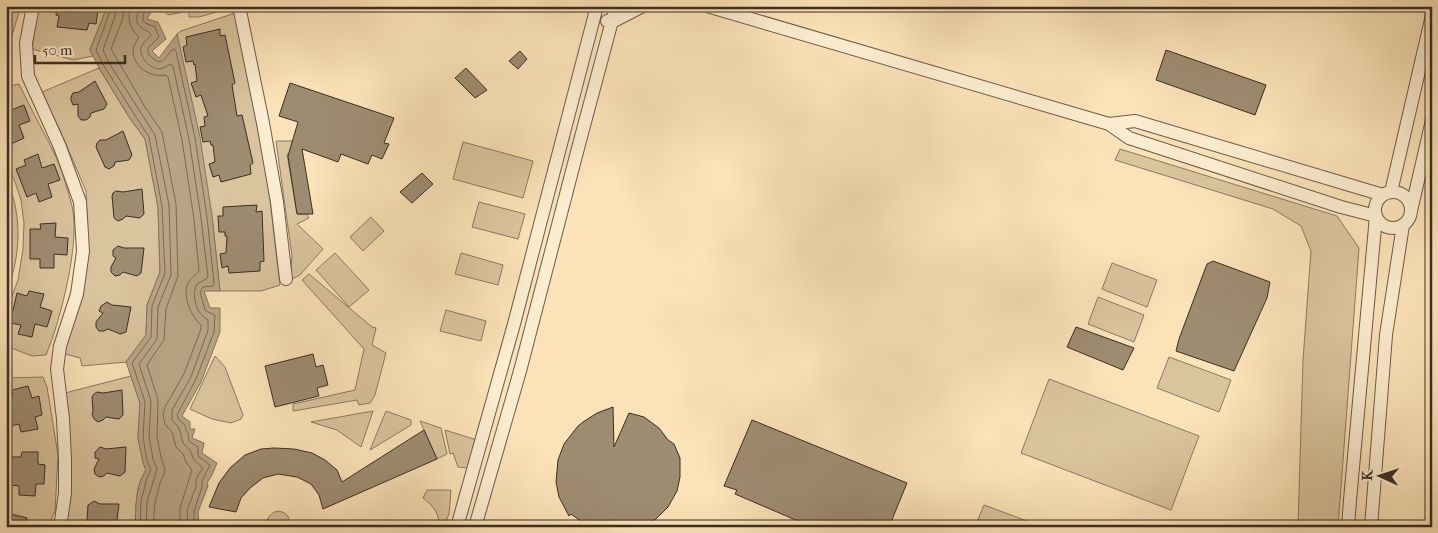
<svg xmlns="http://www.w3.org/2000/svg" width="1438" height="533" font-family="'IM FELL French Canon',serif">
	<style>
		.green { fill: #dac49e; stroke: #8a7962 }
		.water { fill: #b9a585; stroke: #86755f }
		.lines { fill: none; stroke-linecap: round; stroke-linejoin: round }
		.shore { stroke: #7a6a55; stroke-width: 1 }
		.building { fill: #9e8c71; stroke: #3a2e25 }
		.minor-casing { stroke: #6a5b4a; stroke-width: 14 }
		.minor { stroke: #fcedd0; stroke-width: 12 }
	</style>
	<rect width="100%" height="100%" fill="#fbe3b7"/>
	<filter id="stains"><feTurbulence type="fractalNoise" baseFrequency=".004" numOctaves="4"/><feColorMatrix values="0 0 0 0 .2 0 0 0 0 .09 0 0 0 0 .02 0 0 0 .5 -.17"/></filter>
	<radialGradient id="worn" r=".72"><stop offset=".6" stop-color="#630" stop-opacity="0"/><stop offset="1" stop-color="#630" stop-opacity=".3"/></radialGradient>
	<path class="green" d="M6 6H21L10 42 6 44 9 22 6 15Z
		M38 6H106L105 12 90 49 93 56 73 60 32 49Z
		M158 6H234V7L199 17H189V11L168 15Z
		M235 13 267 175 280 285 261 291H220L212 216 177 34 181 31Z
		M99 68 129 117 145 139 158 207 160 272 147 305 146 335 126 362 82 366 80 358 65 354 66 345 84 289 88 240 86 191 65 142 42 92Z
		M19 84C31 109 45 134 57 159 63 173 68 191 72 206 81 241 60 322 46 355L32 356 6 346V312L18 280 23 249 24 223 21 200 14 179 6 165V87Z
		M276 141H292L293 153 287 154 297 214H307L309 218 297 224 323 249 300 275 290 280 292 256Z
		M463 142 533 161 523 198 453 179Z
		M1120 149 1337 216 1359 248 1338 527H1298L1303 360 1311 251 1301 226 1273 209 1115 160Z
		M6 178C23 215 21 256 6 294Z
		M479 202 525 214 518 239 472 227Z
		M371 217 384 231 363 251 350 237Z
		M335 253 369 290 349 307 316 270Z
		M461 253 503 265 498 285 455 274Z
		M1112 263 1157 280 1147 307 1102 289Z
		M309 274 372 327 376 328 372 345 386 353 375 395 370 403 359 405 357 400 293 411V404L355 390 364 349 302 280Z
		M1098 297 1144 315 1134 342 1088 324Z
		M446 310 486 321 481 341 440 331Z
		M215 356 225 367 243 415 241 419 231 423 212 419 190 409Z
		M1169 357 1231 380 1219 412 1157 388Z
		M131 376 140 403 138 438 143 463 146 470C135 486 136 508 135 527H64L65 393Z
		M43 377 47 387 58 455 55 511 48 527H6V378Z
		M1049 379 1199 436 1171 510 1021 453Z
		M373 411 361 447 337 430 311 422Z
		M386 411 411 420V425L370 450Z
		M420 421 441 428 447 454 437 459Z
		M445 430 477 440 468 468 458 467 453 453 450 454Z
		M427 490H451L449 514 446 521H439C437 510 431 504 423 498Z
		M984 505 1043 527H975Z
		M278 511C287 512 291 518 289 527H268C265 519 270 513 278 511Z"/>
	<path class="water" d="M106 6H155L147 19 158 22 166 39 152 51 159 58 177 34 200 137 212 216 220 291H204L210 308H220V332L201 382 182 416 190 422V429H195L192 438 204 443 202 453 217 463 212 475 207 483 208 486 198 512 199 527H135C136 508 135 486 146 470L143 463 138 438 140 403 126 362 146 335 147 305 160 272 158 207 145 139 129 117 99 68 90 50 105 12Z"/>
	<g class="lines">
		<path class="shore" d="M110 6 109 14 96 50 104 66 134 114 149 137 162 206 165 273 152 306 151 337 132 363 145 402 143 437 147 461 151 469 147 478 141 501 140 527
			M117 6 115 16 103 50 109 63 155 135 169 205 171 275 158 307 157 339 139 364 151 401 149 437 153 459 157 469 147 502 146 527
			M124 6 123 18 111 49 145 107 162 132 176 204 178 276 166 309 164 340 147 365 158 400 157 437 161 457 165 469 164 474 160 483 155 503 153 527
			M133 6C125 19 130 27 139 37 136 42 133 46 133 52 134 68 152 78 166 75L168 77 182 140 194 219 199 271C196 275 191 278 188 283 182 296 191 316 201 325V329L184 374 165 407 163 414 165 424 172 432 176 447 183 454 186 462 192 470 180 508V527
			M142 6C137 13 133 22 142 28 146 32 149 30 151 35 148 39 142 43 141 48 139 57 150 69 159 69 163 69 167 66 170 64L173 66 189 139 201 218 208 277 206 279 197 284C192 292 195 309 202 315 203 317 207 319 208 320V330L191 377 172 410V420L179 428 183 443 190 450 194 460 203 468 196 479V487L187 510 188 527
			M149 6 143 15V20L145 23 155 27 159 37 148 48V54C161 67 162 62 172 50L174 49 176 51 195 138 207 217 214 283 213 286 203 287 200 292 205 310 208 312 215 315 214 332 196 379 177 415 179 420 185 425 186 430 188 433 189 441 198 447V456L210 465 202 481V487L194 511V527"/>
	</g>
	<path class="building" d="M57 6H96L95 9 98 10 96 24 89 23 87 30 57 27 59 16 56 15Z
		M220 29V36L225 35 235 83 232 85 237 116 242 115 253 163 250 165 251 174 221 182 219 175 213 177 209 164 215 162 213 145H211L210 141 203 142 200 127 205 126 204 117 208 116 201 95 196 97 191 83 197 81 195 64 194 65 193 61 186 62 183 47 187 45 186 37Z
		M1166 50 1266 85 1255 115 1156 80Z
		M520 51 527 59 518 69 509 61Z
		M466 68 487 90 475 98 455 78Z
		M95 81 107 104 104 109 91 113 90 117 86 120H81L78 116V104L73 105 71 100V97L73 93 79 92Z
		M290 83 394 118 384 143 389 144 382 159 372 155 368 164 341 154 338 162 302 149 313 214H297L288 156 298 122 279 116Z
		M24 105 30 121 19 125 24 138 11 144 6 131V112Z
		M123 131 132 155 129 160 115 162 114 166 109 169 105 167 96 147 97 143 100 140H106Z
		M38 154 42 168 54 164 60 180 48 184 52 197 39 202 36 193 27 197 16 169 26 165 24 160Z
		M422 173 433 184 412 203 400 192Z
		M142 189 144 214 140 218 126 216 123 219 118 221 114 218 112 196 113 193 116 191 123 192Z
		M257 205 256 212 262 211 264 261 260 262V271L229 273 228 266 222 268 220 254 226 253 227 236H225V232H219L218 216H223V207Z
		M56 223 55 237 68 238 67 255 54 254V268H40V259H30V229H41L40 224Z
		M118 246 124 248H144L141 273 137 276 123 272 120 275 115 276 111 272V267L116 258 113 256V250Z
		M1213 261 1270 282 1267 298 1234 371 1176 351 1179 339 1207 264Z
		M29 291 44 294 40 307 52 311 47 327 35 324 32 337 18 334 21 325 10 323 17 293 27 296Z
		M107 302 112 305 131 307 126 332 120 334 108 329 104 331H99L96 327V322L103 313 99 311 101 306Z
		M1076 327 1134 348 1123 370 1067 347Z
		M313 354 316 367 323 365 328 385 317 388 319 396 275 407 265 366Z
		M28 386 32 398 39 396 42 415 35 417 38 429 21 432 19 424 10 426 6 406V398L13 396 12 390Z
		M122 390 123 415 119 419 106 417 103 420 98 422 94 419 92 414 93 411 92 397 94 394 97 392 103 393Z
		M613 407 614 447 629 413 644 417 659 428 668 440 674 444 680 458V477L677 491 668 507 656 519 641 527H591L587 522 585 524 571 514 569 516 559 497 556 482 558 460 564 444 578 426 583 422 597 413Z
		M752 420 907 483 889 527H812L735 494 737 490 724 486Z
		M424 430 437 459 323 509 319 495 311 484 297 477 278 474 263 478 250 488 241 498 236 512 209 507 219 483 230 468 245 455 261 449 274 448 294 449 312 453 325 460 337 470 342 482Z
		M100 447 106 449 126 447 125 472 120 476 107 473 104 476 99 477 95 474 94 469 99 459 95 458V452Z
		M22 452H38V464L45 465 44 484H36L35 496 19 495V486L10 485 12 457H21Z
		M94 501 100 504H119L116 527H82L87 520 88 505Z
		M11 514 27 518 25 527H7Z"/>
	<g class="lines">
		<defs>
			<path id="minor" d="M33 6 26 43 28 76 60 147 80 202 83 251 77 294 60 346 57 369 63 419 65 459V493L61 521 59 527
				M239 6 263 123 277 202 286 279
				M707 6 1109 124 1129 138 1341 207 1376 216 1350 500 1348 527
				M607 21 612 22 643 6
				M1109 124 1135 121 1383 195
				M1391 192 1432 15
				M1375 210a18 18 0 1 1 36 0a18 18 0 1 1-36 0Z
				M1411 211 1432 120
				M457 527 514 324 597 6
				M475 527 520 371 577 152 616 6
				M1371 527 1386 335 1403 225"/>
		</defs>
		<use href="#minor" class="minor-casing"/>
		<use href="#minor" class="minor"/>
	</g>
	<rect width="1438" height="533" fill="none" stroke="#fbe3b7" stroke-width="25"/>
	<rect x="8" y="8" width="1423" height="518" fill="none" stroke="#3a2e25" stroke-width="2.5"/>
	<rect x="12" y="12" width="1413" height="508" fill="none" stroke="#3a2e25"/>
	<g transform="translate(1380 476) rotate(273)" stroke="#fcedd0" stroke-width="4" paint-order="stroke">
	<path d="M0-4L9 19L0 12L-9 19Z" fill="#3a2e25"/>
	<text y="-8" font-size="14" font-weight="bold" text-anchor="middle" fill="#3a2e25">K</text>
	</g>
	<path d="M35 55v8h90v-8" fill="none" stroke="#3a2e25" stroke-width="2.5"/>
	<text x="42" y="55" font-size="15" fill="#3a2e25" stroke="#fcedd0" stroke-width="4" paint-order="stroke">50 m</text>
	<rect width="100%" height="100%" filter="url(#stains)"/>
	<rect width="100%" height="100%" fill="url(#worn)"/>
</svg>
